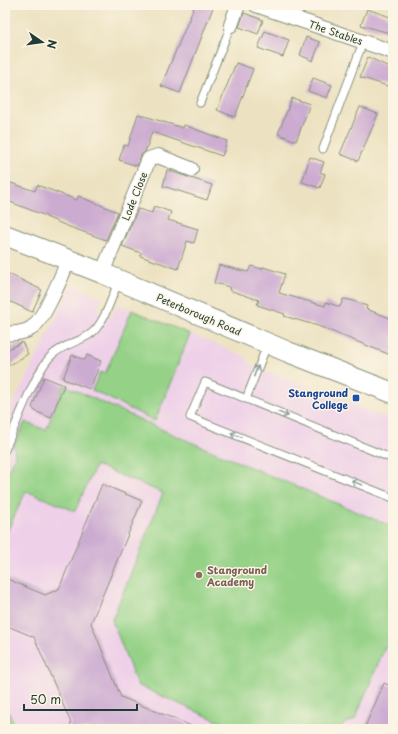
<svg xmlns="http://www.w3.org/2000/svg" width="398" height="734" font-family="'Playpen Sans',sans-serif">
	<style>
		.built { fill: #eed0e8 }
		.green { fill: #95d287; stroke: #5a885e }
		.building { fill: #ccabd1 }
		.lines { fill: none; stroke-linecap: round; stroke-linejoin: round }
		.lane-casing { stroke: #86907a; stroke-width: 9 }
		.street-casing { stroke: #86907a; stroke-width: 16 }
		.secondary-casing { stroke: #86907a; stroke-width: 22 }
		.lane { stroke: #fff; stroke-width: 7 }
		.street { stroke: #fff; stroke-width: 14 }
		.secondary { stroke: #fff; stroke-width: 20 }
		.oneway { stroke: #8f9e9a }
		.transit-dot { fill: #1a4fb4; stroke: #fcf5e5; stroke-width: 1.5 }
		.education-dot { fill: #8d6e63; stroke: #fcf5e5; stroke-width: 1.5 }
		.labels { text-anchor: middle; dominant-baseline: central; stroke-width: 3; stroke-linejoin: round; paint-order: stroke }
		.street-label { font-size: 10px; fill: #1f3d34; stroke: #fcf5e5 }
		.transit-label { font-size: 10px; font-weight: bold; fill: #164399; stroke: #fcf5e5; text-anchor: end }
		.education-label { font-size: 10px; font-weight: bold; fill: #785e54; stroke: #fcf5e5; text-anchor: start }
	</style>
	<rect width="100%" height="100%" fill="#fcf5e5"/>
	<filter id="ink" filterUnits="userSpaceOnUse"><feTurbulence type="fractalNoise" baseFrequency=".025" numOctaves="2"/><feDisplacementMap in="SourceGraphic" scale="8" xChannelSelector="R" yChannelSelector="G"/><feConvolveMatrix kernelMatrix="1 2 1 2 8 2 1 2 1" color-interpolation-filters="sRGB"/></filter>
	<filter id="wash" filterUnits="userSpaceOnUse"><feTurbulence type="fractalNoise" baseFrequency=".012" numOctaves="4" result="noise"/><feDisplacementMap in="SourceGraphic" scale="16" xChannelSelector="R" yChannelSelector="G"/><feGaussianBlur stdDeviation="0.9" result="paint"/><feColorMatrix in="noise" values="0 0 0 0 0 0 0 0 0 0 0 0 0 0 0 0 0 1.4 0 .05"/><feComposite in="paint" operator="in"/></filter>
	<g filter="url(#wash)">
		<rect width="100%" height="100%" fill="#ece2c1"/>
		<path class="built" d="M73 284 102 298 97 310 111 317 117 304 245 356 251 365 393 421V729H5V420Z"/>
		<path class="green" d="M132 310 190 334 155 421 92 390 100 372 105 374Z
			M64 385 174 435 393 527V628L355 719 342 725 340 729H236L137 685 112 620 163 493 96 465 75 511 26 491 5 536V476L15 457 14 446 25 422 46 430Z
			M5 704 16 729H5Z"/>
		<g id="blocks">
			<path class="building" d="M195 5H214L180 93 161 86Z
				M367 9 393 18V34L361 25Z
				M244 13 263 20 258 34 239 27Z
				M265 31 289 40 283 57 258 48Z
				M306 37 320 42 313 61 300 55Z
				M368 57 393 69V88L360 77Z
				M236 63 253 69 235 117 217 110Z
				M313 78 332 85 327 98 308 91Z
				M292 98 310 104 296 141 278 134Z
				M360 107 378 114 358 161 340 154Z
				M138 114 183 128 184 125 227 141 222 156 152 132 145 152 141 155 137 166 119 160 124 145 128 146Z
				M310 157 324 162 320 172 325 174 320 188 302 182Z
				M167 170 212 185 207 200 163 186Z
				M5 181 35 191 37 185 77 200 78 196 118 212 106 240 67 226 46 217V216L5 200Z
				M154 206 171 212 168 220 198 229 194 243 187 241 178 269 140 256 141 253 122 246 138 209 152 213Z
				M219 265 248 272 251 266 262 269 263 267 285 274 279 293 325 306 326 302 340 307 343 299 350 300 367 306 366 309 393 319V356L318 326 284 316 285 314 257 305 259 300 229 290 230 287 214 283Z
				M5 272 42 290 32 312 5 299Z
				M22 342 28 354 10 365 5 356V351Z
				M72 355 85 360 87 355 101 361 90 389 63 379Z
				M44 377 64 385 51 418 35 411 32 407Z
				M102 484 142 501 91 623 121 697 199 729H69L71 723 34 637 5 625V578L45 595 59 589Z
				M384 683 393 687V729H364Z"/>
		</g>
	</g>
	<g filter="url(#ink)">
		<use href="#blocks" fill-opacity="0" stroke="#86907a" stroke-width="1"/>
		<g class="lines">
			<defs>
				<path id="lane" d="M200 103 231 25
					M323 149 363 42
					M246 399 267 345
					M5 450C15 427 35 372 51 356 62 345 76 343 89 335 103 327 112 297 118 282
					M393 459 205 382 190 417 393 498"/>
				<path id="street" d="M256 5 393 52
					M231 25 238 5
					M102 273 149 159 158 156 191 169
					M5 333C12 334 23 333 30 329 44 321 61 277 68 261"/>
				<path id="secondary" d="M5 235 102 273 288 352 393 393"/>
			</defs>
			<use href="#lane" class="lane-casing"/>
			<use href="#street" class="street-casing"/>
			<use href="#secondary" class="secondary-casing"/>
			<use href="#lane" class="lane"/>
			<use href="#street" class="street"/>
			<use href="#secondary" class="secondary"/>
		</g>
		<defs><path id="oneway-shaft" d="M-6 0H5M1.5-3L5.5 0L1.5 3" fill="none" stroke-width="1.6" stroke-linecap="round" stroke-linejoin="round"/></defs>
		<g class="oneway">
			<use href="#oneway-shaft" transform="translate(256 371) rotate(-69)"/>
			<use href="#oneway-shaft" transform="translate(283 414) rotate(22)"/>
			<use href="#oneway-shaft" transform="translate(236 435) rotate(-158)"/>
			<use href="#oneway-shaft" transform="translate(357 483) rotate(-158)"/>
		</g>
	</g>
	<rect class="transit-dot" x="352" y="394" width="8" height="8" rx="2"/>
	<circle class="education-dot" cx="199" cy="575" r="4"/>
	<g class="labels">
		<g class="street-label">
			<text transform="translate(336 32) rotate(19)">The Stables</text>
			<text transform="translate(134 196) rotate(-68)">Lode Close</text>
			<text transform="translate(199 314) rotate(23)">Peterborough Road</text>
		</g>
		<g class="transit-label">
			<text x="348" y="392">Stanground<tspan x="348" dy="12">College</tspan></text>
		</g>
		<g class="education-label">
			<text x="207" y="569">Stanground<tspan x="207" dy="12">Academy</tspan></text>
		</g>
	</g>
	<rect width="398" height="734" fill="none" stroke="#fcf5e5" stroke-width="20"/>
	<g transform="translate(42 42) rotate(103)" stroke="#fcf5e5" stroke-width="3" paint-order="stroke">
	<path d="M0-3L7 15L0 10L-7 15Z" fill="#1f3d34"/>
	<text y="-6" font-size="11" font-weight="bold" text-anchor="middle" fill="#1f3d34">N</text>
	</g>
	<path d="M24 704v6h113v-6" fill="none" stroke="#1f3d34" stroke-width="2"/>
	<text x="30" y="704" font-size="12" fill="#1f3d34" stroke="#fcf5e5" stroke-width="3" paint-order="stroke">50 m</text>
</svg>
